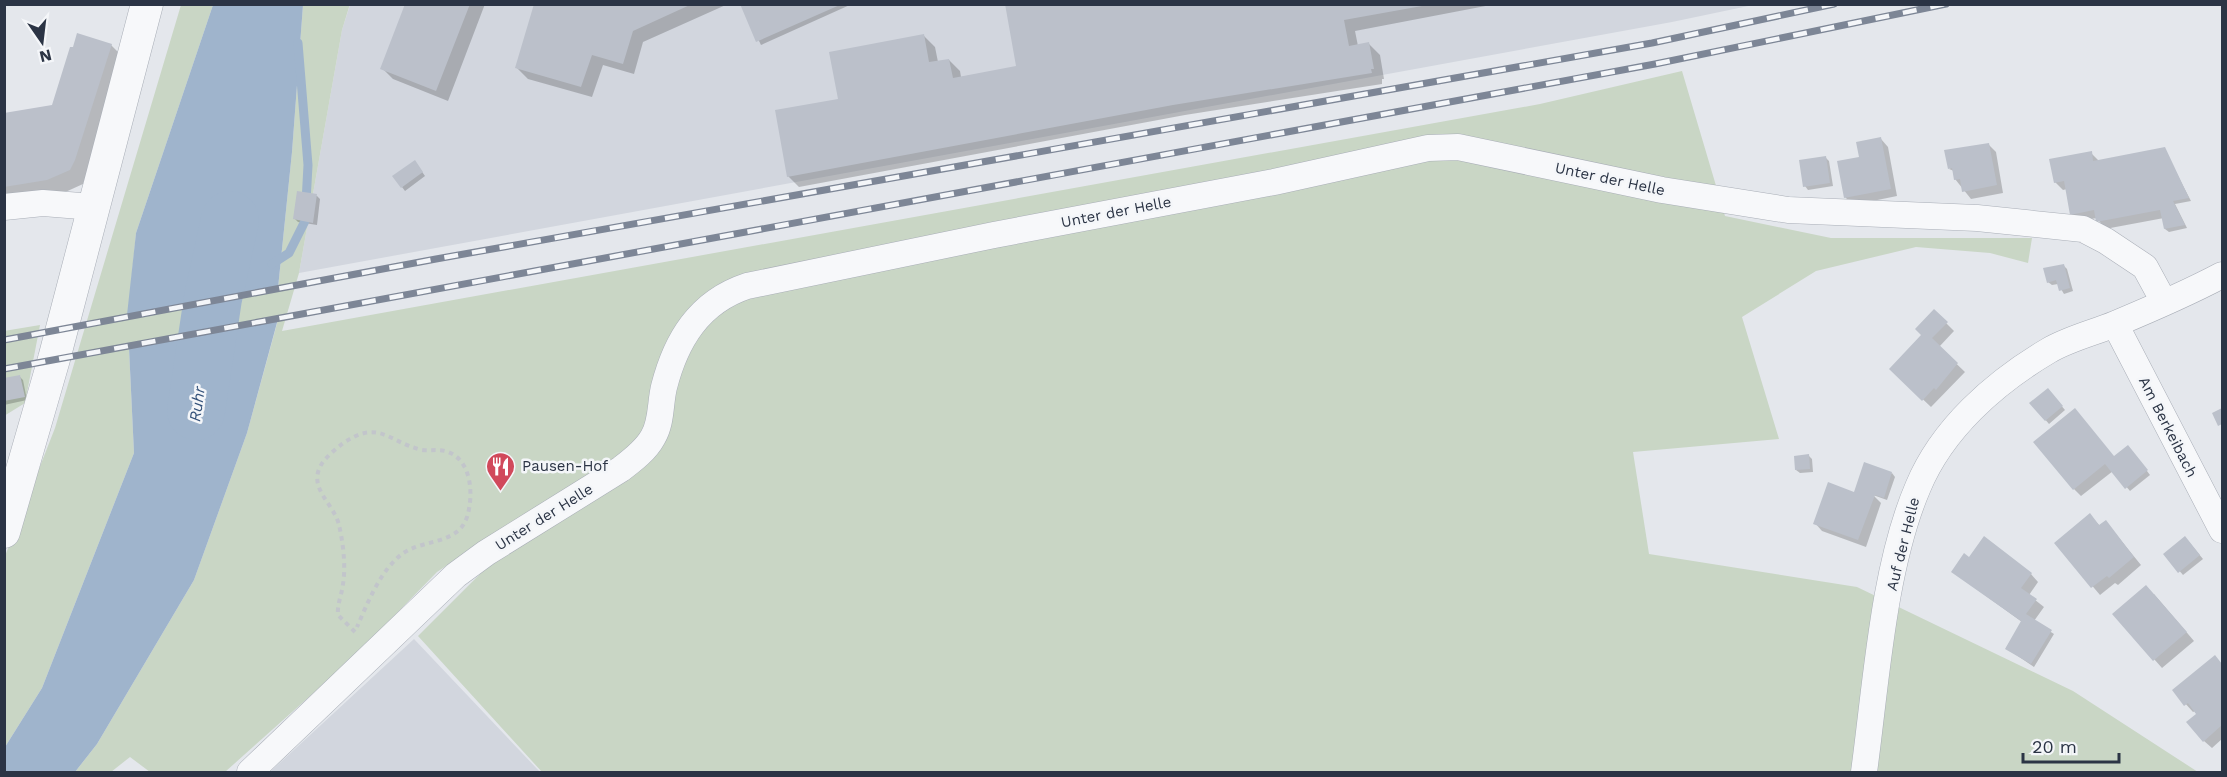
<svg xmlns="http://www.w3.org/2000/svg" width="2227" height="777" font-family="'Work Sans',sans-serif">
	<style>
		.built { fill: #d2d6de }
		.green { fill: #c9d6c5 }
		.water { fill: #9fb4cc }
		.shadow { fill: #0003 }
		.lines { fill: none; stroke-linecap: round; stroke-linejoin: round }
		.stream { stroke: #9fb4cc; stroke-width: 9 }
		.river { stroke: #9fb4cc; stroke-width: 58 }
		.building { fill: #bbc0ca }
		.minor-casing { stroke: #a9aeb7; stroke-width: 27 }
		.tertiary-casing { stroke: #a9aeb7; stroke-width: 33 }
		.path { stroke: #c2c5cb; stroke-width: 4; stroke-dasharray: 4.5 4.5; stroke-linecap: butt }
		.minor { stroke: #f7f8fa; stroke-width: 26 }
		.tertiary { stroke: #f7f8fa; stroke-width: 32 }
		.rail-casing { stroke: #7d8696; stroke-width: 7 }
		.rail { stroke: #f4f6f9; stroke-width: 4.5; stroke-dasharray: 14; stroke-linecap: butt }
		.labels { text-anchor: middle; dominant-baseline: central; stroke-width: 5; stroke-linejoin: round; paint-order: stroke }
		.street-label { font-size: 15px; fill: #2b3445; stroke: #f4f6f9 }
		.poi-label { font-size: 15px; fill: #2b3445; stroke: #f4f6f9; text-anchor: start }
		.water-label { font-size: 16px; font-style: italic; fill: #34527a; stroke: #f4f6f9 }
	</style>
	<rect width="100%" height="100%" fill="#e4e7ec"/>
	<path class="built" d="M350 5H1753L1672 22 299 273 342 30Z
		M414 639 540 772H270Z"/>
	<path class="green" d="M350 4 342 30 299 273 282 331 1540 104 1682 71 1725 216 1831 238H2032L2028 263 1990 253 1916 247 1816 271 1742 317 1779 439 1633 452 1649 554 1857 587 2073 691 2198 772H542L418 636 495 559 603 493 651 456 668 432 672 391 685 344 701 320 715 306 740 291 1445 153 1640 191 1643 176 1458 135 924 246 739 280 706 300 686 316 654 384 648 427 631 447 545 510 479 544 437 572 356 655 225 772H150L130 757 111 772H75L97 744 194 580 247 433 278 320 129 348 134 453 42 688 5 747V556L55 428 181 5H213L136 233 128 315 278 288 292 152 303 5Z
		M40 325 25 403 4 416V331Z"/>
	<path class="water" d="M213 5H303L292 152 278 288 127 315 136 233Z
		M278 319 247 433 194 580 97 744 75 772H5V747L42 688 134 453 129 348Z"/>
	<path class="shadow" d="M407 4H485L448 101 393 79 382 68Z
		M536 4H728L643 42 634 74 603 65 592 97 528 79 517 68Z
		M741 4H852L761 45Z
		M1006 4H1496L1355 31 1358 46 1369 44 1380 55 1384 79H1382V84L1185 115 799 187 788 176 839 100 924 36 935 47 938 62 949 60 960 71 961 77 1018 67Z
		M111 45 125 59 83 184 61 194 4 203V114L53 106Z
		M1881 139 1888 147 1897 196 1853 205 1845 197 1861 159Z
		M1988 144 1996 152 2003 193 1971 199 1955 179 1954 171 1949 169Z
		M2164 149 2191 201 2175 204 2187 228 2169 232 2165 229 2164 218 2105 229 2097 218 2079 221 2071 214 2067 189 2063 190 2055 182 2091 153 2099 161Z
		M1826 158 1829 161 1833 186 1808 190 1805 186Z
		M418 166 425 176 405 191 402 187Z
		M299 193 317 196 320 199 317 225 298 222 295 219Z
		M2063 265 2067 269 2073 291 2064 294 2058 284 2052 285 2048 282Z
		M1934 311 1954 331 1939 347 1965 372 1931 407 1891 369 1923 335Z
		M20 377 23 380 27 400 4 405V380Z
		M2048 390 2065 410 2049 424 2032 404Z
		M2074 410 2114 458 2131 450 2150 475 2130 491 2113 471 2081 496 2074 489Z
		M1809 456 1812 459 1813 472 1800 473 1796 470Z
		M1892 473 1895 477 1887 500 1873 495 1881 503 1866 547 1822 531 1815 523Z
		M2090 515 2100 526 2106 522 2141 565 2118 585 2115 583 2100 595 2056 543Z
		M2189 542 2203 559 2183 575 2165 554Z
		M1969 559 2031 574 2038 582 2029 595 2044 607 2034 621 2054 634 2034 667 2006 648 2022 622 1953 572Z
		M2154 594 2194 641 2162 668 2114 614Z
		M2215 657 2222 665V739L2212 748 2204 741 2198 714 2195 711 2193 712 2174 691Z"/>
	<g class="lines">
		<path class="stream" d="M272 264 289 253 305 221 308 165 298 43"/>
		<path class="river" d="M196 411 213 298 230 220"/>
	</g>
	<path class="building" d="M405 4H470L436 91 380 69Z
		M534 4H692L633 31 623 64 592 55 581 87 515 68Z
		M740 4H842L756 42Z
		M1005 4H1422V6L1344 20 1349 46 1369 42 1374 69H1371L1372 73 1173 105 787 177 775 110 838 99 829 52 924 34 929 62 949 59 953 78 1016 66Z
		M77 33 112 44 75 160 70 170 47 180 4 187V113L52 105 70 47H73Z
		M1881 137 1891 189 1844 198 1837 161 1859 157 1856 142Z
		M1989 143 1997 185 1962 192 1960 179 1954 180 1952 168 1948 169 1944 150Z
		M2165 147 2189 198 2173 201 2185 225 2164 229 2160 210 2096 222 2094 210 2070 215 2064 181 2054 183 2049 159 2092 151 2093 161Z
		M1826 156 1830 183 1803 187 1799 160Z
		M415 160 423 172 401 188 392 176Z
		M297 191 317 194 313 223 293 219Z
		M2064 264 2070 288 2059 291 2056 280 2047 283 2043 268Z
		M1934 309 1948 322 1932 338 1958 363 1936 390 1934 388 1922 401 1889 369 1921 335 1915 329Z
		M20 375 25 397 4 401V378Z
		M2048 388 2063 406 2045 421 2029 403Z
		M2075 408 2114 456 2128 445 2148 470 2125 489 2105 464 2073 490 2033 442Z
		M2222 408V424L2218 426 2212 413Z
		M1809 454 1810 469 1795 470 1794 456Z
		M1864 462 1892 472 1884 498 1875 495 1858 540 1813 524 1828 482 1854 492Z
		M2090 513 2099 525 2106 520 2134 557 2109 578 2107 576 2091 588 2054 543Z
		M1984 536 2032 573 2021 588 2037 599 2026 614 2052 630 2031 664 2005 649 2021 621 1951 572 1964 553 1969 557Z
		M2185 536 2200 555 2178 573 2163 554Z
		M2146 585 2187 632 2153 661 2112 614Z
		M2215 655 2222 664V725L2203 742 2186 722 2196 714 2188 703 2184 706 2172 690Z"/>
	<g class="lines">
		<defs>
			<path id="minor" d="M4 207 43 203 93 207
				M2115 324 2222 530
				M250 772 456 575 486 553 621 469C633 460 646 450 653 437 662 422 660 403 664 387 676 340 699 302 747 286L994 235 1274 182 1428 148 1458 147 1662 190 1788 210 1977 218 2083 229 2106 241 2145 267 2164 302
				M1864 772C1876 685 1883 568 1918 487 1942 429 1994 383 2048 351 2068 339 2093 333 2115 324 2151 309 2188 293 2222 275"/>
			<path id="tertiary" d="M4 532 54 359 147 4"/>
		</defs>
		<use href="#minor" class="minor-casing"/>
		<use href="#tertiary" class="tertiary-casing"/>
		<path class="path" d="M355 632 338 615C337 604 342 594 343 584 346 566 343 542 339 525 334 504 309 489 320 467 324 458 335 450 342 444 379 418 388 442 422 450 430 451 437 449 445 451 472 458 474 495 467 517 458 545 422 539 402 554 380 571 368 602 357 627"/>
		<use href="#minor" class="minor"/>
		<use href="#tertiary" class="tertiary"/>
		<defs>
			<path id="rail" d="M4 340 436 259 1652 43 1834 4
				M4 369 1655 64 1946 4"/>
		</defs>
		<use href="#rail" class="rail-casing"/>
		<use href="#rail" class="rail"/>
	</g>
	<defs>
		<symbol id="restaurant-pin" viewBox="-11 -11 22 30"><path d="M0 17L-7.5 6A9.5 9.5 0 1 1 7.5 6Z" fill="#d1495b" stroke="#f4f6f9"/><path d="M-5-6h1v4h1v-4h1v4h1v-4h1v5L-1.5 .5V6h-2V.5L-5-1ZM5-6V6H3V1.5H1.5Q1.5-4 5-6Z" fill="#fff"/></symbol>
	</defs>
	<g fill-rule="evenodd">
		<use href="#restaurant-pin" x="484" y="450" width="33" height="45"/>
	</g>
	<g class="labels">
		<g class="street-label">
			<text transform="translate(1610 179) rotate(12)">Unter der Helle</text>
			<text transform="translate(1116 212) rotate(-11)">Unter der Helle</text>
			<text transform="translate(2168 427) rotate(63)">Am Berkeibach</text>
			<text transform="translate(544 517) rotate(-32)">Unter der Helle</text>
			<text transform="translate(1903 544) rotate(-76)">Auf der Helle</text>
		</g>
		<g class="poi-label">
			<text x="522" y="466">Pausen-Hof</text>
		</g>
		<g class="water-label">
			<text transform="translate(197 404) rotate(-82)">Ruhr</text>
		</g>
	</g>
	<rect width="2227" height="777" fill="none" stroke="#2b3445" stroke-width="12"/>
	<g transform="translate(42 42) rotate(166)" stroke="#f4f6f9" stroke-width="4.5" paint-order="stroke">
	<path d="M0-4.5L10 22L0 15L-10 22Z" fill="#2b3445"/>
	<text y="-9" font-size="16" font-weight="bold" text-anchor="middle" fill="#2b3445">N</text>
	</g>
	<path d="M2023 753v9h96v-9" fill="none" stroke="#2b3445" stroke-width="3"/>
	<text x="2032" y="753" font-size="18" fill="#2b3445" stroke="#f4f6f9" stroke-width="4.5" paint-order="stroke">20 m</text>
</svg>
